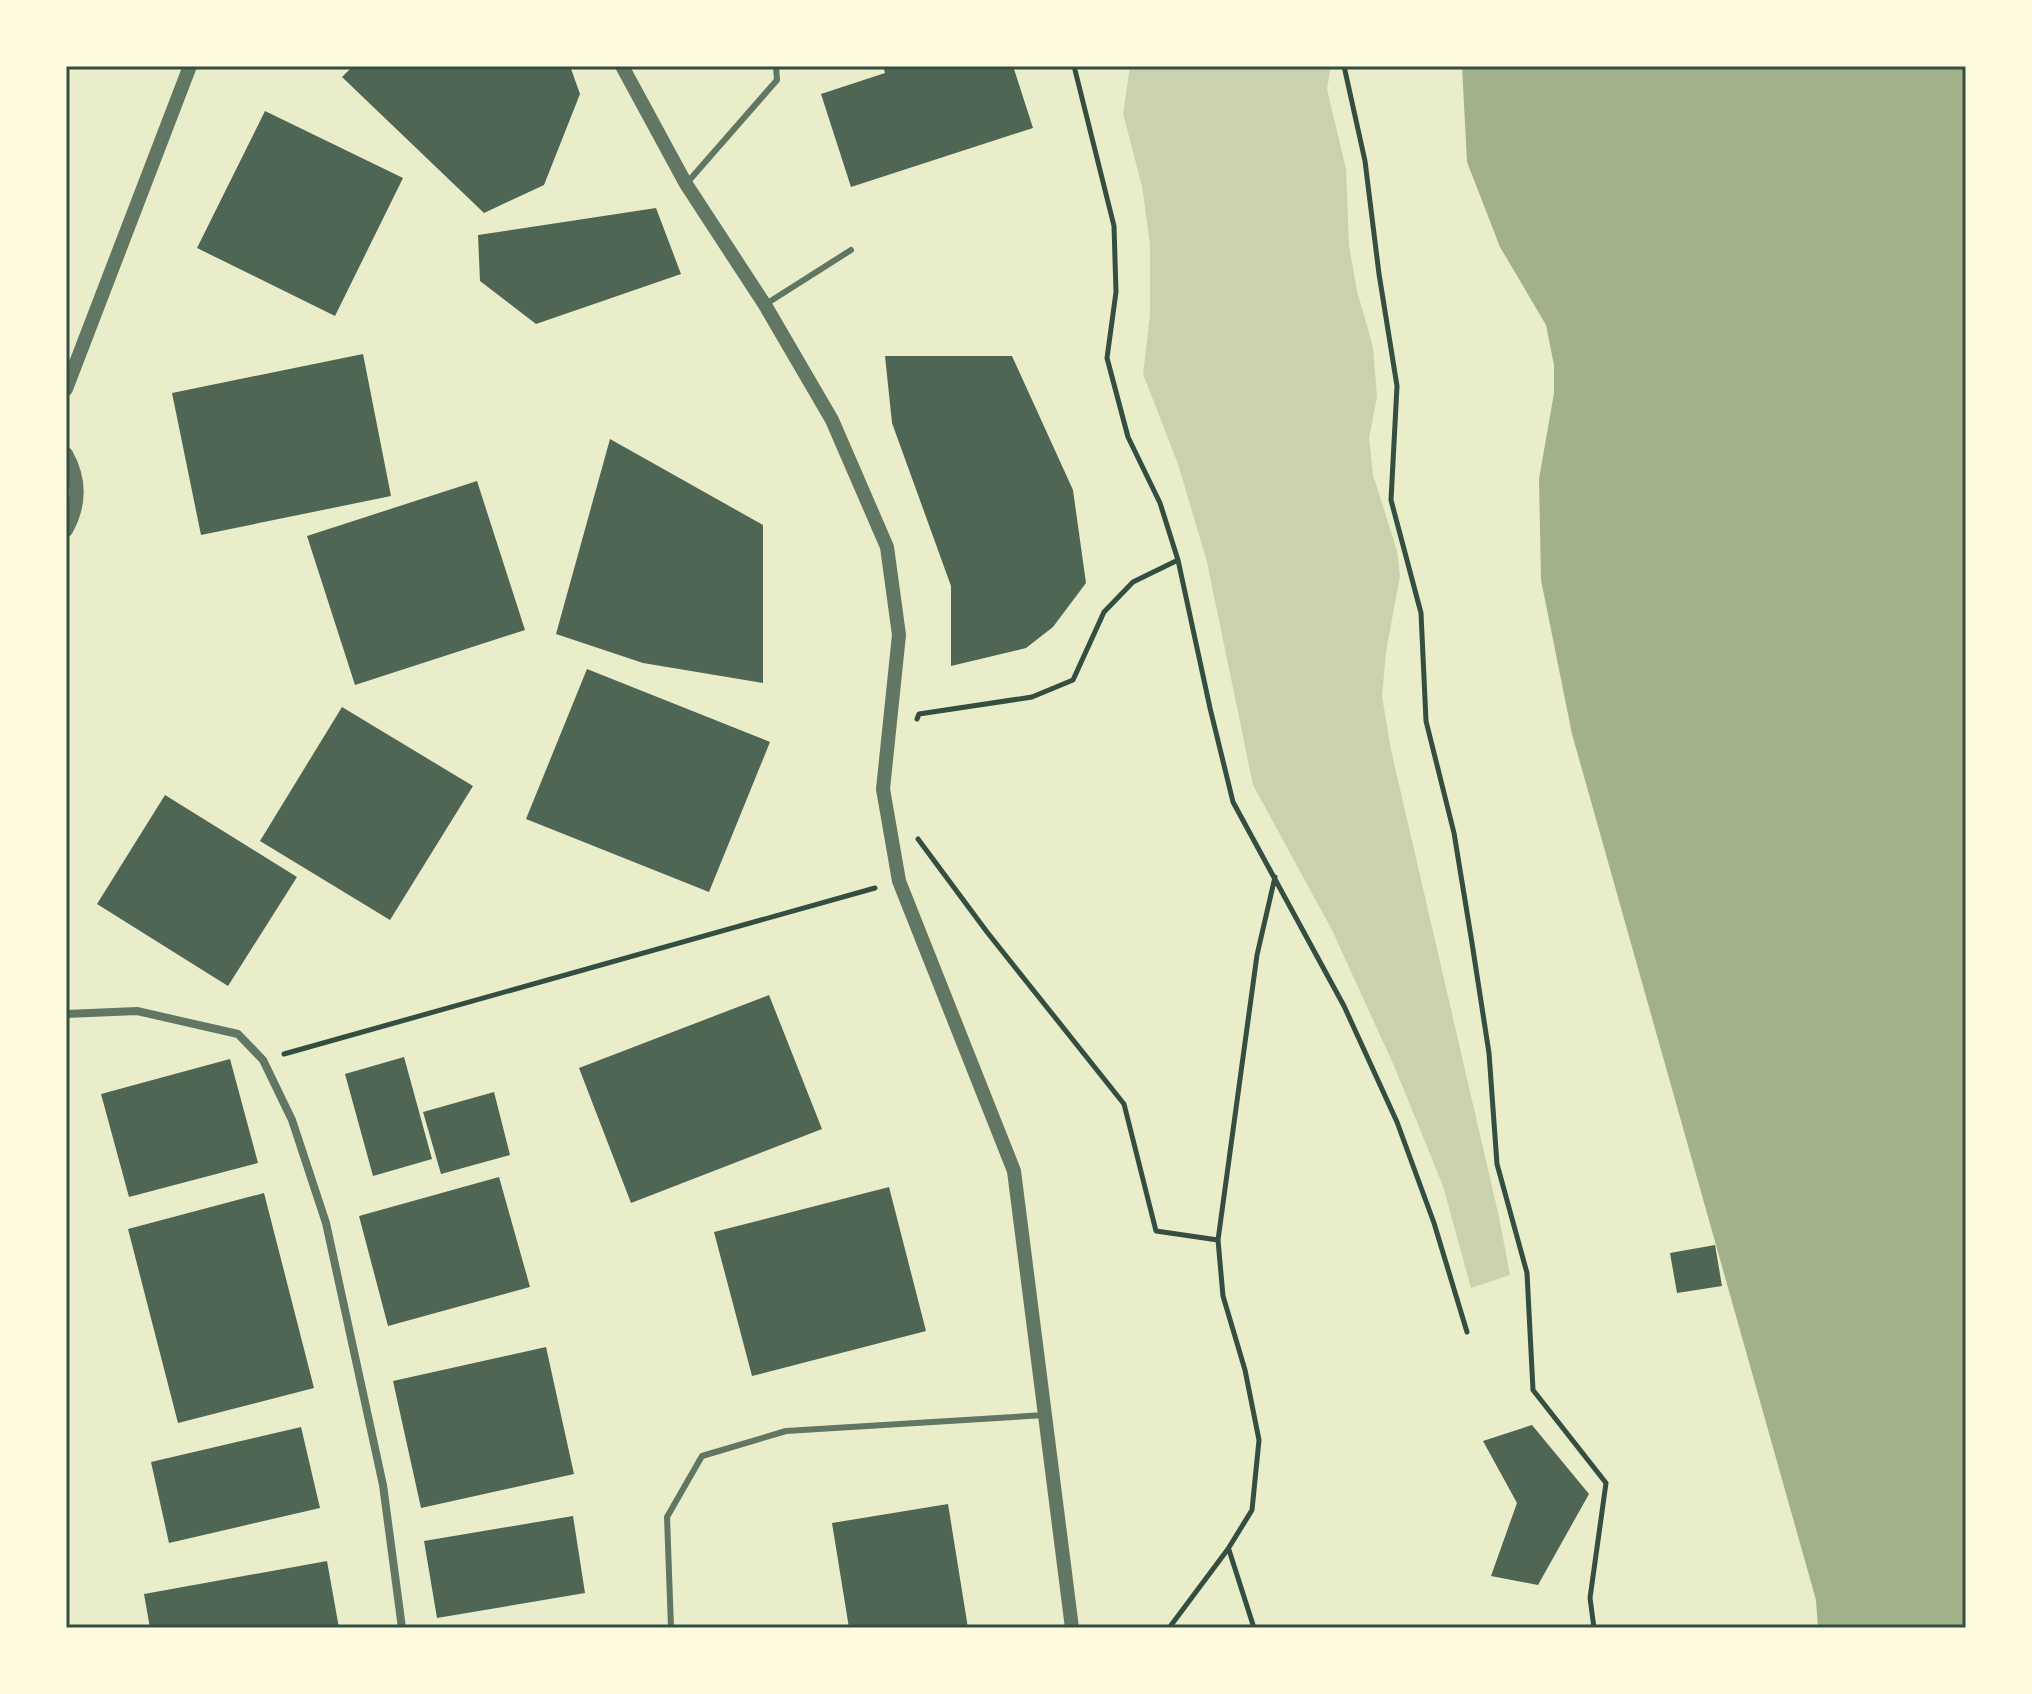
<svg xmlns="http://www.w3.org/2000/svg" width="2032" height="1694" font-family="'Open Sans',sans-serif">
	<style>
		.green { fill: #cad2ad }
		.water { fill: #a3b18a }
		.building { fill: #4f6655 }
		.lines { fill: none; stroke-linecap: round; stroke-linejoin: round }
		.path { stroke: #344e41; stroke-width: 5 }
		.service { stroke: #617663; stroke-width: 6 }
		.minor { stroke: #617663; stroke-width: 8 }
		.tertiary { stroke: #617663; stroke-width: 14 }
		.neatline { fill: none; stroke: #344e41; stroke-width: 3 }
	</style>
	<rect width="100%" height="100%" fill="#e9edc9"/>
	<path class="green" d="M1130 66H1331L1327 89 1346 169 1349 245 1357 291 1373 347 1377 397 1369 438 1373 475 1397 551 1400 576 1386 652 1382 696 1391 750 1499 1217 1510 1275 1471 1288 1443 1186 1395 1068 1332 930 1253 785 1207 562 1178 464 1143 374 1150 315V244L1142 186 1123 114Z"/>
	<path class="water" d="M1462 66H1966V1628H1818L1816 1600 1572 734 1541 580 1539 479 1554 393V365L1546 325 1500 247 1467 162Z"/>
	<path class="building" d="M353 66H570L580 94 544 185 484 213 342 77Z
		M883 66H1013L1033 128 851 187 821 94 885 73Z
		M265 111 403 178 335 316 197 248Z
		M656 208 681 274 536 324 480 281 478 235Z
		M363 354 391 496 201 535 172 393Z
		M885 356H1012L1073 490 1086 583 1053 627 1026 648 951 666V586L892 423Z
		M610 439 763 525V683L643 663 556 634Z
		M477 481 525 630 355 685 307 536Z
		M587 669 770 742 709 892 526 819Z
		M342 707 473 786 390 920 260 841Z
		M165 795 297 877 228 986 97 904Z
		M769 995 822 1129 631 1203 579 1068Z
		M404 1057 432 1159 373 1176 345 1074Z
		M230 1059 258 1163 129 1197 101 1094Z
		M494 1092 510 1155 441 1174 423 1112Z
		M499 1177 530 1287 388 1326 359 1216Z
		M889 1187 926 1331 752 1376 714 1232Z
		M264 1193 314 1388 178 1423 128 1229Z
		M1715 1245 1722 1286 1677 1293 1670 1253Z
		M546 1347 574 1474 421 1508 393 1381Z
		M1532 1425 1589 1494 1538 1585 1491 1576 1517 1503 1483 1441Z
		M301 1427 320 1508 169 1543 151 1462Z
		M948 1504 968 1628H849L832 1523Z
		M573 1516 585 1593 437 1618 424 1541Z
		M327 1561 339 1628H150L144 1594Z"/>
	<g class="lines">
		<path class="path" d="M1074 66 1114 226 1116 292 1107 358 1128 437 1160 503 1178 560 1210 708 1233 802 1344 1006 1397 1122 1434 1223 1467 1332
			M1344 66 1365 161 1379 274 1397 386 1391 500 1421 613 1426 721 1454 833 1472 943 1489 1053 1497 1164 1527 1273 1533 1390 1606 1483 1590 1598 1594 1628
			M917 719 919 714 1032 697 1073 680 1104 612 1133 582 1178 560
			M918 839 987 932 1124 1104 1156 1231 1218 1240
			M284 1054 875 888
			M1229 1550 1254 1628
			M1169 1628 1228 1549 1252 1510 1259 1440 1245 1370 1223 1296 1218 1240 1257 955 1275 877"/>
		<path class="service" d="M686 184 777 80 776 66
			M766 304 851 250
			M671 1628 667 1517 702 1456 786 1431 1045 1415"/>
		<path class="minor" d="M66 1014 137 1011 238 1034 263 1060 292 1120 326 1223 383 1485 402 1628"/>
		<path class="tertiary" d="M622 66 686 184 765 305 832 420 887 547 899 635 883 789 899 881 1014 1171 1072 1628
			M66 389 190 66
			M66 454C80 479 80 505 66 530"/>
	</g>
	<rect width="2032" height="1694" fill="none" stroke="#fefae0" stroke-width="136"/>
	<rect x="68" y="68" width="1896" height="1558" class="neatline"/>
</svg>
